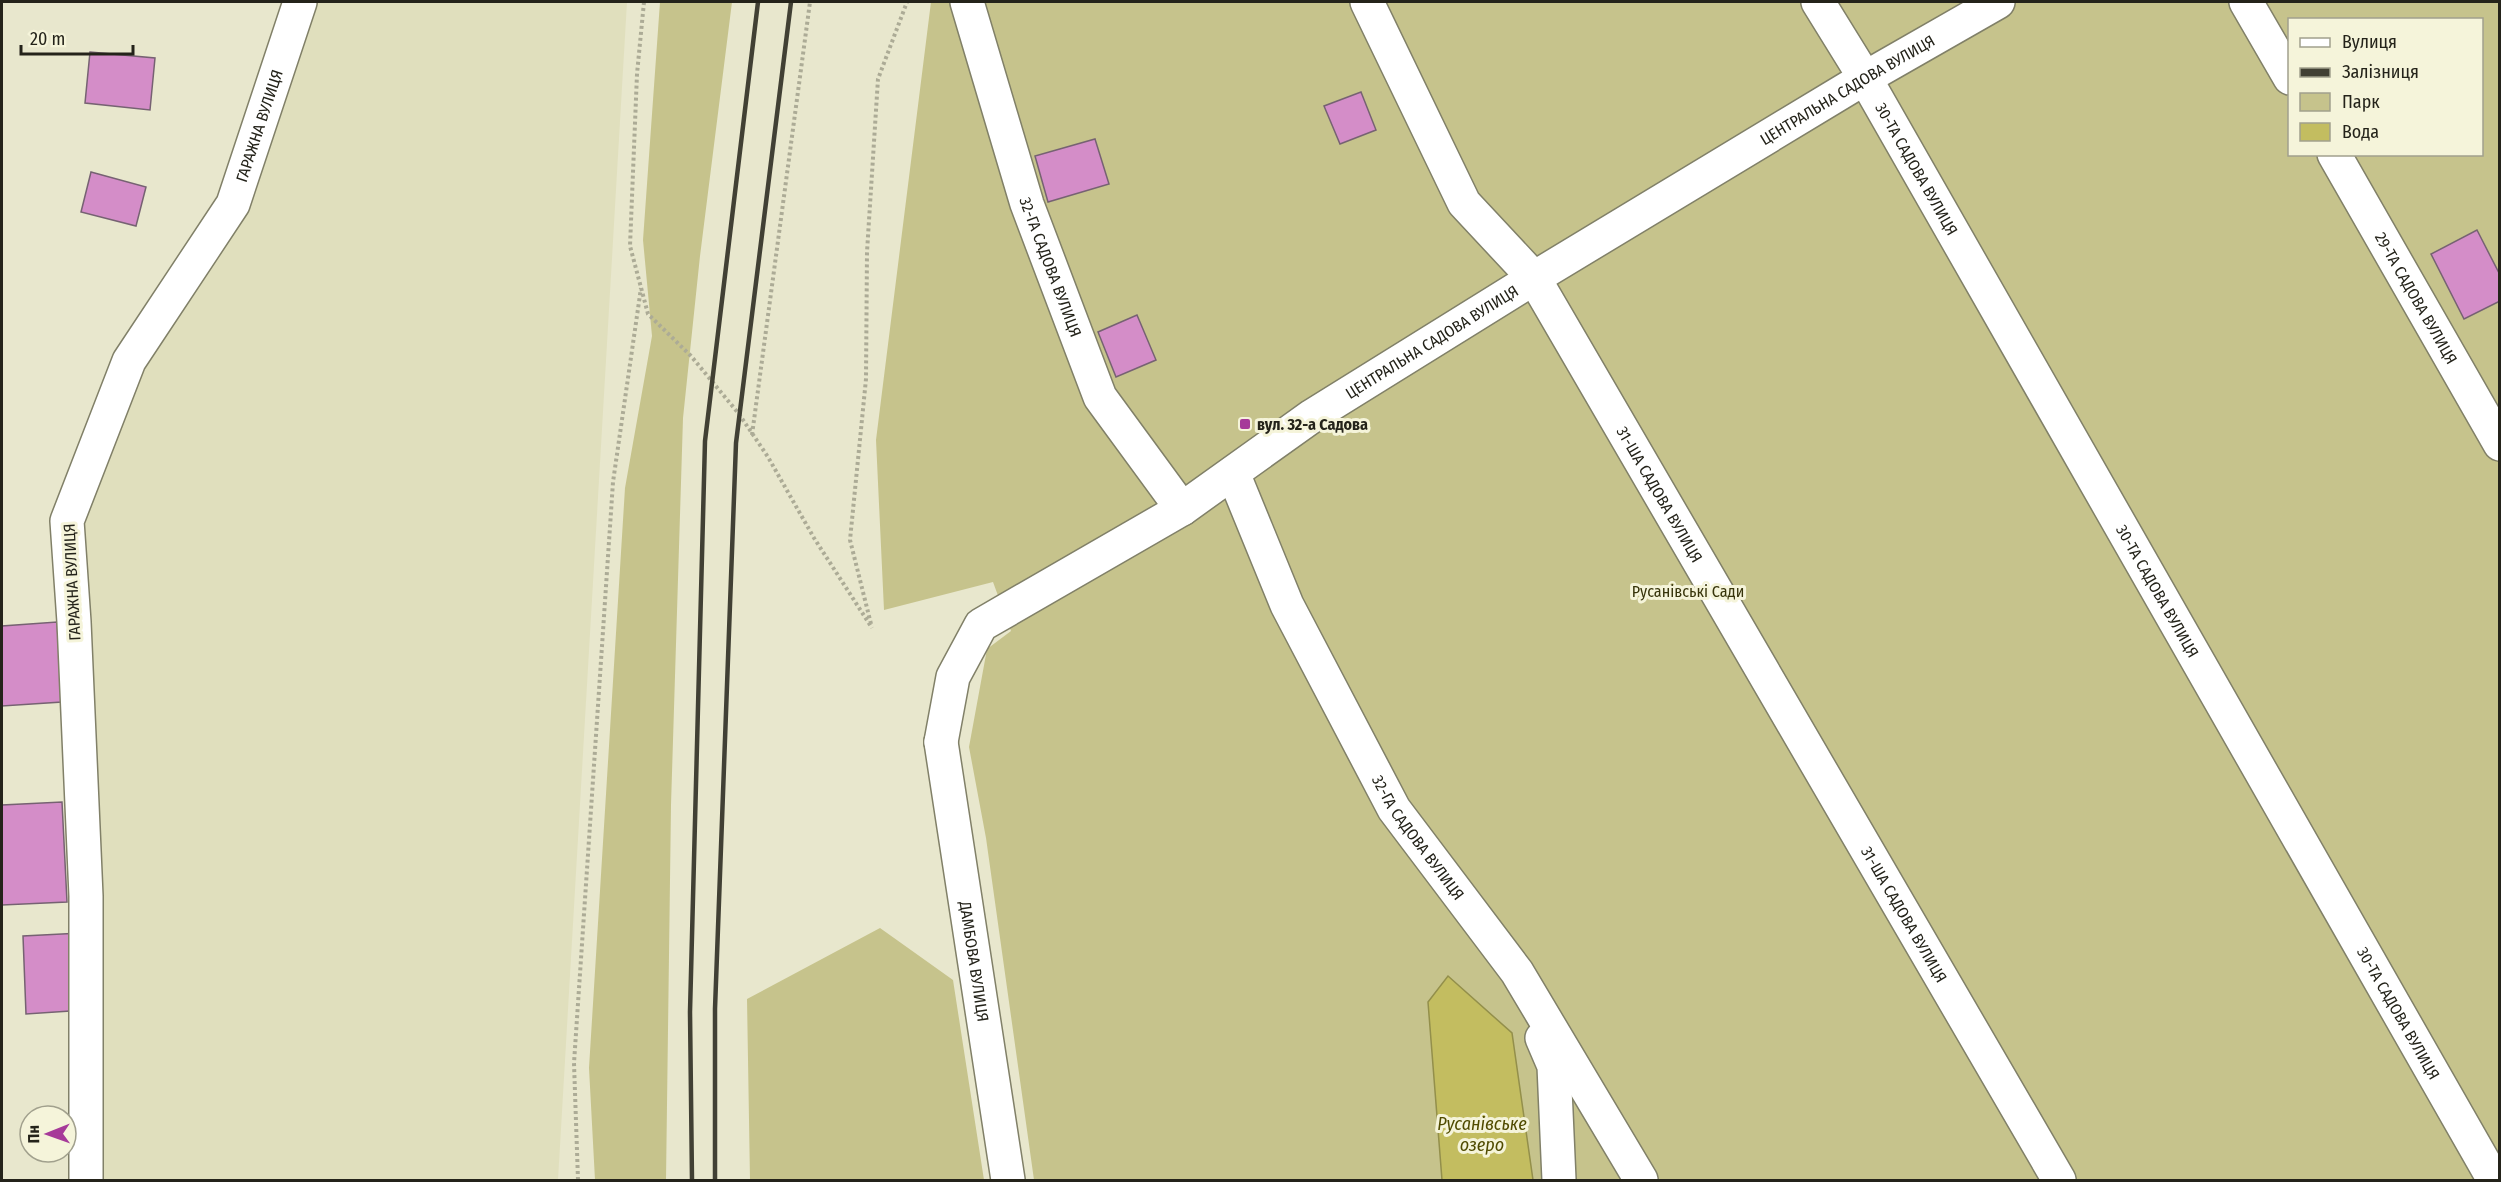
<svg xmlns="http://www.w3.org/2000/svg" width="2501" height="1182" font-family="'Fira Sans Condensed',sans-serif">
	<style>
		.built { fill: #e0dfbd }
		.green { fill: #c6c38c; fill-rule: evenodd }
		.water { fill: #c3bd60; stroke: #938f4b; stroke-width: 1.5 }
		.building { fill: #d48dc8; stroke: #766272; stroke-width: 1.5 }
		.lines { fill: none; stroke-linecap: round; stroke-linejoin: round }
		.street-casing { stroke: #818068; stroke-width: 36 }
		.secondary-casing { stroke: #818068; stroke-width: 36 }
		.path { stroke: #acab96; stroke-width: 4; stroke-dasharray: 3 3; stroke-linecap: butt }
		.street { stroke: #fff; stroke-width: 33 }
		.secondary { stroke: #fff; stroke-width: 33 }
		.rail { stroke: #414034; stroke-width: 4.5 }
		.poi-dot { fill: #a63a99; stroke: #f5f4da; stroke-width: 2 }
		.labels { text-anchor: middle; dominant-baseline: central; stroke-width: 6; stroke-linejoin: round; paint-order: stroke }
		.street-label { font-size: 16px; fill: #24231a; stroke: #f5f4da }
		.poi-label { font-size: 16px; font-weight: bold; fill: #24231a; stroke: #f5f4da; text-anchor: start }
		.park-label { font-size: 16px; fill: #37340b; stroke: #f5f4da }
		.water-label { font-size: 18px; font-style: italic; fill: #504b00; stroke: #f5f4da }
	</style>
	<rect width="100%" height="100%" fill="#e8e7cd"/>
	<path class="built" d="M300 2H627L558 1180H86L67 521 129 361 233 204Z"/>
	<path class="green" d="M660 2H732L700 256 683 418 671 805 666 1180H595L589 1068 625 488 652 336 643 240Z
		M931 2H2499V1180H1034L986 838 969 747 987 649 1011 631 993 582 884 610 876 440ZM2290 20H2482V154H2290Z
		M880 928 953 980 984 1180H750L747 999Z"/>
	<path class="water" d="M1448 976 1512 1033 1533 1180H1442L1428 1002Z"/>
	<path class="building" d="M90 52 155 58 150 110 85 103Z
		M1361 92 1376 130 1340 144 1324 106Z
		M1095 139 1109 184 1048 202 1035 156Z
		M91 172 146 187 136 226 81 212Z
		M2477 230 2500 275V301L2464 319 2431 254Z
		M1137 315 1156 360 1116 377 1098 332Z
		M57 622 62 702 2 706V626Z
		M62 802 67 902 2 905V805Z
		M81 933 85 1010 26 1014 23 936Z"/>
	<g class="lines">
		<defs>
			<g id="street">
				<path id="s1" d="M967 2 1027 204 1100 397 1182 509"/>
				<path id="s2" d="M1367 2 1464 203 1534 278 2059 1180"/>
				<path id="s3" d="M1818 2 1865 78 2494 1180"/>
				<path d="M2246 2 2290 78"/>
				<path id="s4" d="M2334 154 2500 444"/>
				<path id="s5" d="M1233 473 1287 605 1394 809 1517 972 1641 1180"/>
				<path id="s6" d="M941 742 1008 1180"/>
				<path d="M1542 1038 1554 1066 1559 1180"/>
				<path id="s7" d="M86 1180V896L74 622 67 521 129 361 233 204 300 2"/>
			</g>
			<g id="secondary">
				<path id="s8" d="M941 742 953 677 981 625 1182 509 1312 416 1534 278 1865 78 1998 2"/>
			</g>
		</defs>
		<use href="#street" class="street-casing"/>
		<use href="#secondary" class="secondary-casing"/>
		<path class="path" d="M644 2 637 74 630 246 648 314 691 356 739 414 768 457 814 538 872 628
			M752 435 810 2
			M871 624 850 540 866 379 867 252 878 79 907 2
			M578 1180 574 1063 613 482 641 288"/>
		<use href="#street" class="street"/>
		<use href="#secondary" class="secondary"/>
		<path class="rail" d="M692 1180 690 1012 705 441 758 2
			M715 1180V1009L736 443 791 2"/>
	</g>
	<rect class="poi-dot" x="1239" y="418" width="12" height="12" rx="3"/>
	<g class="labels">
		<g class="street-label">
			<text stroke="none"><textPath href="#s8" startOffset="1144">ЦЕНТРАЛЬНА САДОВА ВУЛИЦЯ</textPath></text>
			<text stroke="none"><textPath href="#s7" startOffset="1102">ГАРАЖНА ВУЛИЦЯ</textPath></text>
			<text stroke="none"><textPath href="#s3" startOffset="194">30-ТА САДОВА ВУЛИЦЯ</textPath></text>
			<text stroke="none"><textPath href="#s1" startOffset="278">32-ГА САДОВА ВУЛИЦЯ</textPath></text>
			<text stroke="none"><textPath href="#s4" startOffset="166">29-ТА САДОВА ВУЛИЦЯ</textPath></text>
			<text stroke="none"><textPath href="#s8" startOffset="658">ЦЕНТРАЛЬНА САДОВА ВУЛИЦЯ</textPath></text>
			<text stroke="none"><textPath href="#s2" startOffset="576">31-ША САДОВА ВУЛИЦЯ</textPath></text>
			<text transform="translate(72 582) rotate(-93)">ГАРАЖНА ВУЛИЦЯ</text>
			<text stroke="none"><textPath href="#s3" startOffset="680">30-ТА САДОВА ВУЛИЦЯ</textPath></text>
			<text stroke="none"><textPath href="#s5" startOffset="410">32-ГА САДОВА ВУЛИЦЯ</textPath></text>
			<text stroke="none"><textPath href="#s2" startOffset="1062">31-ША САДОВА ВУЛИЦЯ</textPath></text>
			<text stroke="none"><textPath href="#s6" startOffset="222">ДАМБОВА ВУЛИЦЯ</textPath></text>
			<text stroke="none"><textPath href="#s3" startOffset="1166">30-ТА САДОВА ВУЛИЦЯ</textPath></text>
		</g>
		<g class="poi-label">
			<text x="1257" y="424">вул. 32-а Садова</text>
		</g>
		<g class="park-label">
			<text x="1688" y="591">Русанівські Сади</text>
		</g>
		<g class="water-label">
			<text x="1482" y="1124">Русанівське<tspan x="1482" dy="21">озеро</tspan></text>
		</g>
	</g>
	<rect width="2501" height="1182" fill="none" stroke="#24231a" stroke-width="6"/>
	<rect x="2288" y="18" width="195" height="138" fill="#f5f4da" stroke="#a1a08d" stroke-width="1.5"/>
	<rect x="2300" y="38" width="30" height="9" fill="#ffffff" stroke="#a1a08d" stroke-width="1.5"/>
	<text x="2342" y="48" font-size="18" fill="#24231a">Вулиця</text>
	<rect x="2300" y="68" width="30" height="9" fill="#414034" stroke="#a1a08d" stroke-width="1.5"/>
	<text x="2342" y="78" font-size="18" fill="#24231a">Залізниця</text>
	<rect x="2300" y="93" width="30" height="18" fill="#c6c38c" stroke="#a1a08d" stroke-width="1.5"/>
	<text x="2342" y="108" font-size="18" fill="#24231a">Парк</text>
	<rect x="2300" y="123" width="30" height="18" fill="#c3bd60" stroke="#a1a08d" stroke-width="1.5"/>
	<text x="2342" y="138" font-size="18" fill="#24231a">Вода</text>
	<g transform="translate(48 1134) rotate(269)"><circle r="28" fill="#f5f4da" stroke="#a1a08d" stroke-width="1.5"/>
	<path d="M0-4.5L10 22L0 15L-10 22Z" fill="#a63a99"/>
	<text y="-9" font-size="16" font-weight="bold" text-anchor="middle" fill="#24231a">Пн</text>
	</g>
	<path d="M21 45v9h112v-9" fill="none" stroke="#24231a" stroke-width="3"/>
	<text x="30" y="45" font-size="18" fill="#24231a" stroke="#f5f4da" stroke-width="4.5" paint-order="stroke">20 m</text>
</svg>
